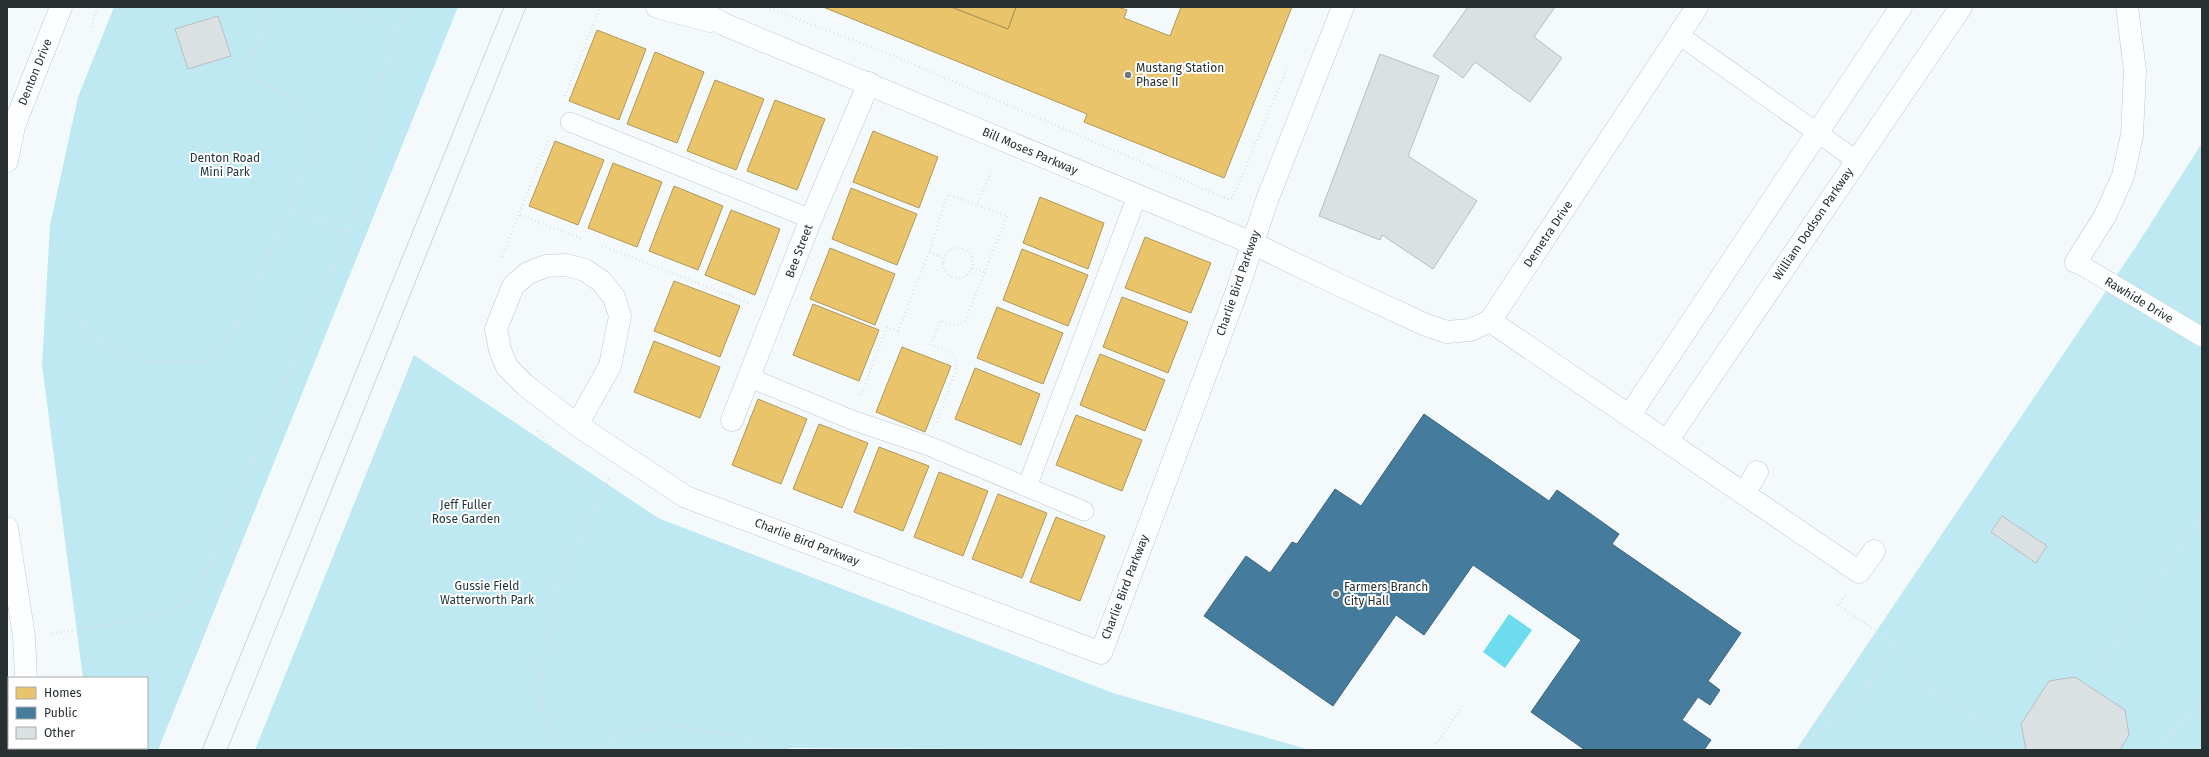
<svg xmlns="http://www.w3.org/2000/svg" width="2209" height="757" font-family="'Fira Sans',sans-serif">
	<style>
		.green { fill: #bee9f2 }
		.water { fill: #6edcef }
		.homes { fill: #e9c46a; stroke: #af9859 }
		.public { fill: #457b9d; stroke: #3c647d }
		.building { fill: #dbe1e3; stroke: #b9bfc1 }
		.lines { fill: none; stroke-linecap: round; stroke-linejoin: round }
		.service-casing { stroke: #c0c7c9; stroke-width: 20 }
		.minor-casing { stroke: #c0c7c9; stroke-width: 23 }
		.tertiary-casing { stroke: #c0c7c9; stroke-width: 23 }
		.path { stroke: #e1e3e3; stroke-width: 2.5; stroke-dasharray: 1 3; stroke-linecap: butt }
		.service { stroke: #fdfeff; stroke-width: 19 }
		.minor { stroke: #fdfeff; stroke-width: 22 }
		.tertiary { stroke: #fdfeff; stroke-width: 22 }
		.tram { stroke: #d0d3d3; stroke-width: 1 }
		.poi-dot { fill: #6f7779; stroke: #fff; stroke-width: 1.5 }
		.labels { text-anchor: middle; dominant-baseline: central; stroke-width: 4; stroke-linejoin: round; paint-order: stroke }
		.poi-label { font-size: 12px; fill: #283032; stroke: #fff; text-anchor: start }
		.street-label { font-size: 12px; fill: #283032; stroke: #fff }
		.park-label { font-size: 12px; fill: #1d353a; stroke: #fff }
	</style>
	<rect width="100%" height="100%" fill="#f4fafc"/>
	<path class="green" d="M114 7H458L158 750H86V748H147V678H83L42 365 50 225 78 97Z
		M2202 143V750H1796L2135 248Z
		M414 355 658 518 1113 693 1310 750 790 748 785 750H255Z"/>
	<path class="water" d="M1509 614 1532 630 1505 668 1483 652Z"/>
	<path class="homes" d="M823 7H951L1008 29 1016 7H1118L1127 10 1124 18 1170 36 1181 7H1292L1224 178 1084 122 1087 114Z
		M951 7H1016L1008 29Z
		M597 30 646 49 619 120 569 101Z
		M655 52 704 72 677 143 627 124Z
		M715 80 764 99 736 170 687 151Z
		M775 100 825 119 797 190 747 171Z
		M873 131 938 157 919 208 853 182Z
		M555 141 604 160 578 225 529 206Z
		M613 163 662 182 637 247 588 228Z
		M674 186 723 206 698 270 649 251Z
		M851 188 917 214 897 265 832 239Z
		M1040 197 1104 223 1088 269 1023 243Z
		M731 210 780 229 755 295 705 275Z
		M1145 237 1211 263 1191 313 1125 288Z
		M830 248 895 274 875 325 810 299Z
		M1022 249 1088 275 1068 326 1003 300Z
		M674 281 740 306 720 357 654 331Z
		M1122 297 1188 322 1168 373 1103 347Z
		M813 304 879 330 859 381 793 355Z
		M997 307 1063 333 1043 384 977 358Z
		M654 341 720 367 700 418 634 392Z
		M902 347 951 366 925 432 876 412Z
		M1100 354 1165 380 1145 431 1080 405Z
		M975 368 1040 394 1021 445 955 419Z
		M758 399 807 419 781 484 732 465Z
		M1076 415 1142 440 1122 491 1056 465Z
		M819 424 868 443 842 508 793 489Z
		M879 447 929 466 903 531 854 512Z
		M939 472 988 491 963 556 914 537Z
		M998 494 1047 513 1022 578 972 559Z
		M1056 517 1105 536 1080 601 1030 582Z"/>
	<path class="public" d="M1424 414 1549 501 1557 490 1619 534 1612 544 1741 633 1708 681 1720 690 1710 705 1698 697 1682 720 1711 740 1704 750H1585L1531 712 1581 640 1473 565 1424 635 1396 615 1333 706 1204 616 1246 556 1270 573 1292 542 1297 544 1335 489 1361 506Z"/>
	<path class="building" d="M1468 7H1555L1534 37 1562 58 1530 102 1475 62 1463 78 1433 56Z
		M218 16 231 56 188 69 175 29Z
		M1380 54 1439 76 1408 156 1477 201 1433 269 1382 235 1380 240 1319 216Z
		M2002 516 2047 546 2036 563 1991 532Z
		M2075 677 2125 710 2129 735 2120 750H2026L2021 724 2049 681Z"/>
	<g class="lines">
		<defs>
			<path id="service" d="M1679 35 1856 160
				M570 122 811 219
				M2076 262 2202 337
				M748 377 852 420 929 446 1084 511
				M1027 487 1137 196"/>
			<path id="minor" d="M657 7 710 21
				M695 7 723 24 1252 243 1335 283 1426 325 1447 332 1470 330 1490 321 1697 7
				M2076 262 2105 216 2123 176 2132 135 2135 71 2127 7
				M566 265 585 270 601 281 614 297 620 316 610 366 577 425 525 385 507 367 500 350 496 329 513 286 528 273 546 266Z
				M1490 321 1859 572 1874 551
				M1629 416 1901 7
				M732 420 811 219 869 83
				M577 425 686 497 1101 653 1237 291 1267 200 1343 7
				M1667 441 1961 7
				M1744 494 1757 472"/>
			<path id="tertiary" d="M7 161 14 126 61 7
				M7 528 24 636 26 678
				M29 750V748"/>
		</defs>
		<use href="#service" class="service-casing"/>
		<use href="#minor" class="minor-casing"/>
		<use href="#tertiary" class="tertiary-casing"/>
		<path class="path" d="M339 7 397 29
			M766 7 882 51 1230 200 1238 186 1287 68
			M91 27 98 7
			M565 96 600 7
			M290 208 348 232
			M520 215 583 239
			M602 246 749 303
			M943 263a15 15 0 1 1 30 0a15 15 0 1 1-30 0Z
			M929 252 944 258
			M502 257 549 138
			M972 268 984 272
			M74 311 95 339 121 353 148 362 202 363 224 344 237 324 290 208 312 146V125L301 110 286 95 246 76 271 7
			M861 395 887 327 898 331 929 252 948 194 977 205 992 169
			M937 422 957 367C956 350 945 350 931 345L941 320C950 324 956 328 965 321L1007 216 977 205
			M537 431 599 498
			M1845 595 1838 605 1895 644 1927 687 1991 730 2013 750
			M52 633C86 629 175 620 196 593 201 587 204 578 207 571L348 232 361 195 366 169 377 102 384 70 407 7
			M2100 668 2202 517
			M550 750 541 696 545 642 557 586 609 479
			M595 750 619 734 668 724 691 730 732 734 774 750
			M1432 750 1463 705
			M1798 750C1811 735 1828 725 1843 712 1865 693 1880 670 1895 644
			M2155 750 2202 703"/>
		<use href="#service" class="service"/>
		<use href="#minor" class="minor"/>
		<use href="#tertiary" class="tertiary"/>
		<path class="tram" d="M202 750 504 7
			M227 750 526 7"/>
	</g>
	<g class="poi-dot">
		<circle cx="1128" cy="75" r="4"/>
		<circle cx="1336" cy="594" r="4"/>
	</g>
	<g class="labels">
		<g class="poi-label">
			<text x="1136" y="68">Mustang Station<tspan x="1136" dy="14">Phase II</tspan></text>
			<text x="1344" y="587">Farmers Branch<tspan x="1344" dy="14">City Hall</tspan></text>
		</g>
		<g class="street-label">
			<text transform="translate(35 72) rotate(-68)">Denton Drive</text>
			<text transform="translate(1030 151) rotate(23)">Bill Moses Parkway</text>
			<text transform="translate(1813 224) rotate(-56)">William Dodson Parkway</text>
			<text transform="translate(1548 234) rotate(-56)">Demetra Drive</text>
			<text transform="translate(799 251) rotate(-69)">Bee Street</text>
			<text transform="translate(1238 283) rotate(-71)">Charlie Bird Parkway</text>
			<text transform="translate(2139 300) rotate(31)">Rawhide Drive</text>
			<text transform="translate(807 542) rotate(21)">Charlie Bird Parkway</text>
			<text transform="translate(1125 587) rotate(-69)">Charlie Bird Parkway</text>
		</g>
		<g class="park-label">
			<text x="225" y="158">Denton Road<tspan x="225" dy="14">Mini Park</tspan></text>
			<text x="466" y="505">Jeff Fuller<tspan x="466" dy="14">Rose Garden</tspan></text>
			<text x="487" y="586">Gussie Field<tspan x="487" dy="14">Watterworth Park</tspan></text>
		</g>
	</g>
	<rect width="2209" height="757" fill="none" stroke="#283032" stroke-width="16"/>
	<rect x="8" y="677" width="140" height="72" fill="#ffffff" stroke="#a9acad"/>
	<rect x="16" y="687" width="20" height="12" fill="#e9c46a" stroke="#a9acad"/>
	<text x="44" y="697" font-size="12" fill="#283032">Homes</text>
	<rect x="16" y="707" width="20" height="12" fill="#457b9d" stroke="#a9acad"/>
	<text x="44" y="717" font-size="12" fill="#283032">Public</text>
	<rect x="16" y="727" width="20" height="12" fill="#dbe1e3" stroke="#a9acad"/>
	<text x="44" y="737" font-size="12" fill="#283032">Other</text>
</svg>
